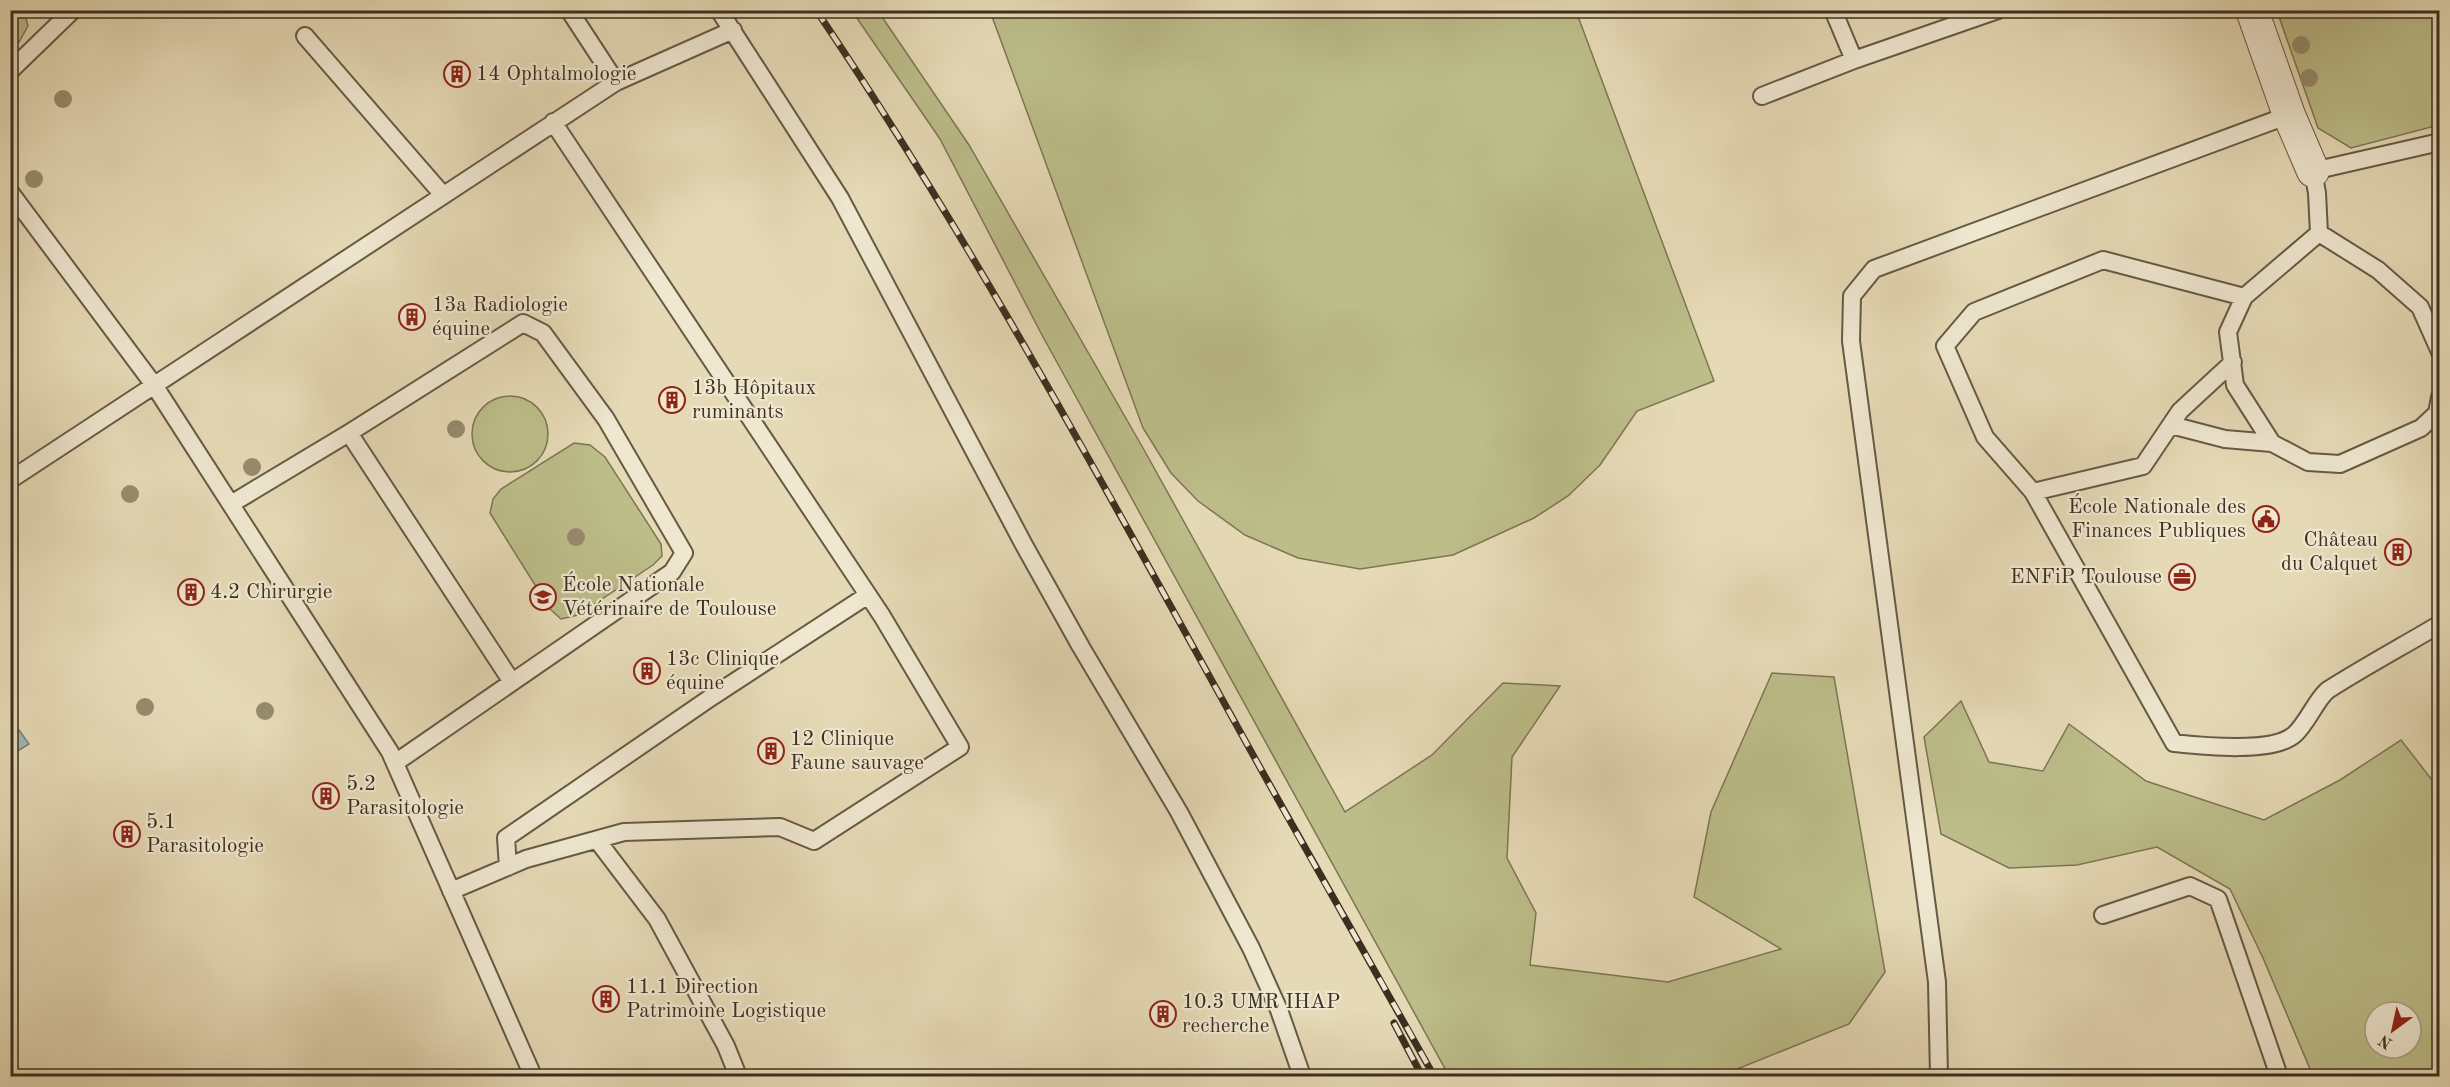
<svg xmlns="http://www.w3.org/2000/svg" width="2450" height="1087" font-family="'Old Standard TT',serif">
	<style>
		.green { fill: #bcbd89; stroke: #7c7654; stroke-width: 1.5; fill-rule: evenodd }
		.water { fill: #9db7ba; stroke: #76817c; stroke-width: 1.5 }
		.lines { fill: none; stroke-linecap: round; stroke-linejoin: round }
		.lane-casing { stroke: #665a45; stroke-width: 20 }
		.street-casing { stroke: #665a45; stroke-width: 34 }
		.lane { stroke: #efe7d0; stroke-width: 16 }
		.street { stroke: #efe7d0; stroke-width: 32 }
		.rail-casing { stroke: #3c2f1f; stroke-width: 7 }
		.rail { stroke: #efe7d0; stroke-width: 4.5; stroke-dasharray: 14; stroke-linecap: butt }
		.tree { fill: #978b6e }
		.labels { text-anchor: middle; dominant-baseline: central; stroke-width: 4.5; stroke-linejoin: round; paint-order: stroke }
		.poi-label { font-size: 21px; fill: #3c2f1f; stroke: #efe7d0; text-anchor: start }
	</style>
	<rect width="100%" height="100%" fill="#e6dab6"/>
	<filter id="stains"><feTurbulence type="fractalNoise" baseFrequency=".00333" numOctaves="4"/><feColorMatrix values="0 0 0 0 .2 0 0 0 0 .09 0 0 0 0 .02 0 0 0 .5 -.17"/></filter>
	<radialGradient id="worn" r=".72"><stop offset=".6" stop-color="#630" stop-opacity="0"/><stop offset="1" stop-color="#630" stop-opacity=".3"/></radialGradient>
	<path class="green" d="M11 10 24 11 28 26 19 42 11 49Z
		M852 11H878L969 145 1143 448 1345 812 1432 755 1503 683 1560 686 1512 757 1507 858 1536 913 1530 965 1668 982 1781 949 1694 897 1711 812 1772 673 1834 677 1885 972 1849 1024 1720 1076H1449L1042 335 940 139Z
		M990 11H1576L1714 381 1637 411 1600 465 1568 496 1534 518 1453 555 1360 569 1298 558 1245 535 1198 501 1171 473 1143 428Z
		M2277 11H2439V125L2351 148 2318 128Z
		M472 434a38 38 0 1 1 76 0a38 38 0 1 1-76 0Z
		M574 443 590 445 605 457 661 544 662 556 653 565 578 615 561 619 550 609 490 513 493 499 501 489Z
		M1961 701 1989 762 2043 771 2069 724 2146 781 2264 820 2340 780 2401 740 2439 789V1076H2313L2263 958 2230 889 2157 847 2077 865 2009 868 1941 834 1924 737ZM2375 1012H2411V1048H2375Z"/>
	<path class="water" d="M19 730 29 744 11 755V736Z"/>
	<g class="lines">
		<defs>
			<path id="lane" d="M719 10 840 198 1024 545 1081 647 1179 812 1251 948 1279 1010 1302 1076
				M1833 10 1854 60 1998 10
				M305 36 443 195
				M10 71 73 10
				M616 82 733 30
				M1762 96 1854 60
				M10 192 154 385 390 752 533 1076
				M2319 233 2317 193 2313 171 2440 142
				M2244 297 2103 260 1974 312 1945 346 1985 437 2033 492 2174 743C2202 746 2274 754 2295 734 2307 723 2318 697 2328 690 2364 667 2403 646 2440 624
				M2440 352 2420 307 2378 270 2319 233 2244 297 2228 332 2235 385 2272 443 2308 462 2340 464 2421 428 2437 413 2440 397
				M2171 425 2225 439 2272 443
				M349 433 512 682
				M10 480 616 82 569 10
				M2033 492 2143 466 2180 411 2233 362
				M231 504 349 433 523 323 543 333 606 419 684 553 672 572 395 763
				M597 840 657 919 726 1046 738 1076
				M508 867 506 838 713 696 868 595
				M451 891 526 859 624 832 780 827 814 841 960 747 882 616 553 122
				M2103 915 2190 886 2218 899 2279 1076
				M1939 1076 1937 982 1851 341 1852 296 1874 269 2289 115"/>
			<path id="street" d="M2252 10 2289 115 2313 171"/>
		</defs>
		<use href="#lane" class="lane-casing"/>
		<use href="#street" class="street-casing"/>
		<use href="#lane" class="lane"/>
		<use href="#street" class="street"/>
		<defs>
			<path id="rail" d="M816 10C983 257 1122 520 1267 780 1322 879 1379 977 1434 1076
				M1394 1023 1422 1076"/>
		</defs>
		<use href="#rail" class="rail-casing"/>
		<use href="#rail" class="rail"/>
	</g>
	<g class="tree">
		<circle cx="2301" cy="45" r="9"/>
		<circle cx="2309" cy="78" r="9"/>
		<circle cx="63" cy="99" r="9"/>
		<circle cx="34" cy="179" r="9"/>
		<circle cx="456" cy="429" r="9"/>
		<circle cx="252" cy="467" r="9"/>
		<circle cx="130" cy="494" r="9"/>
		<circle cx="576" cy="537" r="9"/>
		<circle cx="145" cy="707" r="9"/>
		<circle cx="265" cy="711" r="9"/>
	</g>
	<defs>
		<symbol id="building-ring" viewBox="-11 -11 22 22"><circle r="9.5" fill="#efe7d0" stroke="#8f2418" stroke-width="1.5"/><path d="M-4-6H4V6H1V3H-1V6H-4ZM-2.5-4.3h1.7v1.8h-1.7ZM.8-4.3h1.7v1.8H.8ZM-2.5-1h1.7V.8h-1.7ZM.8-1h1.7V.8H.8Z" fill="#8f2418"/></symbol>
		<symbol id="civic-ring" viewBox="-11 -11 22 22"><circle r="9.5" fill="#efe7d0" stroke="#8f2418" stroke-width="1.5"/><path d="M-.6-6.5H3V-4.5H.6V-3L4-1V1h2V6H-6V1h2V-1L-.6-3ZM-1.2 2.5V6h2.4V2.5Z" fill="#8f2418"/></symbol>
		<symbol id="office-ring" viewBox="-11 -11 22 22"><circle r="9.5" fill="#efe7d0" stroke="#8f2418" stroke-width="1.5"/><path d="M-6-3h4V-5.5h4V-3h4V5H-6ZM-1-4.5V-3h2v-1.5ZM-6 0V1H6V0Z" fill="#8f2418"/></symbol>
		<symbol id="university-ring" viewBox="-11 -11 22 22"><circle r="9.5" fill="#efe7d0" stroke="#8f2418" stroke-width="1.5"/><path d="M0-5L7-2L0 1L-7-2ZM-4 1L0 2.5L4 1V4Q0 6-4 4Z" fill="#8f2418"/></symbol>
	</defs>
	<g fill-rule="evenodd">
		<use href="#building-ring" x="442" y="59" width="30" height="30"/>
		<use href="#building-ring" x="397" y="302" width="30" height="30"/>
		<use href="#building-ring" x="657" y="385" width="30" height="30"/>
		<use href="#civic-ring" x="2251" y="504" width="30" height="30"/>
		<use href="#building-ring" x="2383" y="537" width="30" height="30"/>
		<use href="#office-ring" x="2167" y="562" width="30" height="30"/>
		<use href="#building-ring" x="176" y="577" width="30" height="30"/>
		<use href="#university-ring" x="528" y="582" width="30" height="30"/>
		<use href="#building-ring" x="632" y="656" width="30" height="30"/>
		<use href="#building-ring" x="756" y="736" width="30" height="30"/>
		<use href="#building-ring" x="311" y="781" width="30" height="30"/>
		<use href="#building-ring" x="112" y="819" width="30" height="30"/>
		<use href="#building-ring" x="591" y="984" width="30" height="30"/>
		<use href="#building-ring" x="1148" y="999" width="30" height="30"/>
	</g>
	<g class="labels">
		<g class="poi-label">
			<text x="476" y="74">14 Ophtalmologie</text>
			<text x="432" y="305">13a Radiologie<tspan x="432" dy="24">équine</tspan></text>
			<text x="692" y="388">13b Hôpitaux<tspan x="692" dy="24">ruminants</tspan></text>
			<text x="2246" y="507" text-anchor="end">École Nationale des<tspan x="2246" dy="24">Finances Publiques</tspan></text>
			<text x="2378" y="540" text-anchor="end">Château<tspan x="2378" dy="24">du Calquet</tspan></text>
			<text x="2162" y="577" text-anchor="end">ENFiP Toulouse</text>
			<text x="562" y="585">École Nationale<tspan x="562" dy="24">Vétérinaire de Toulouse</tspan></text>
			<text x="210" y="592">4.2 Chirurgie</text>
			<text x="666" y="659">13c Clinique<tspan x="666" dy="24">équine</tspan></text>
			<text x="790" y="739">12 Clinique<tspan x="790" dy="24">Faune sauvage</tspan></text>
			<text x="346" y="784">5.2<tspan x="346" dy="24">Parasitologie</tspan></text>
			<text x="146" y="822">5.1<tspan x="146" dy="24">Parasitologie</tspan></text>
			<text x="626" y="987">11.1 Direction<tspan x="626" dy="24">Patrimoine Logistique</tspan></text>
			<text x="1182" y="1002">10.3 UMR IHAP<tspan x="1182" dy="24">recherche</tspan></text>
		</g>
	</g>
	<rect width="2450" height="1087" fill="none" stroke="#e6dab6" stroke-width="36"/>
	<rect x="12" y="12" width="2426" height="1063" fill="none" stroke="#3c2f1f" stroke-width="3"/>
	<rect x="18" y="18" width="2414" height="1051" fill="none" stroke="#3c2f1f" stroke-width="1.5"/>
	<g transform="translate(2393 1030) rotate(213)"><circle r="28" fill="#efe7d0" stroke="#a79d89" stroke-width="1.5"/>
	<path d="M0-4.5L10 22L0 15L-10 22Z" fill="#8f2418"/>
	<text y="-9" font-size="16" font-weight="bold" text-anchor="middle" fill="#3c2f1f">N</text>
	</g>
	<rect width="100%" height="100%" filter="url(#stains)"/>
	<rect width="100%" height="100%" fill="url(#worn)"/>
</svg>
